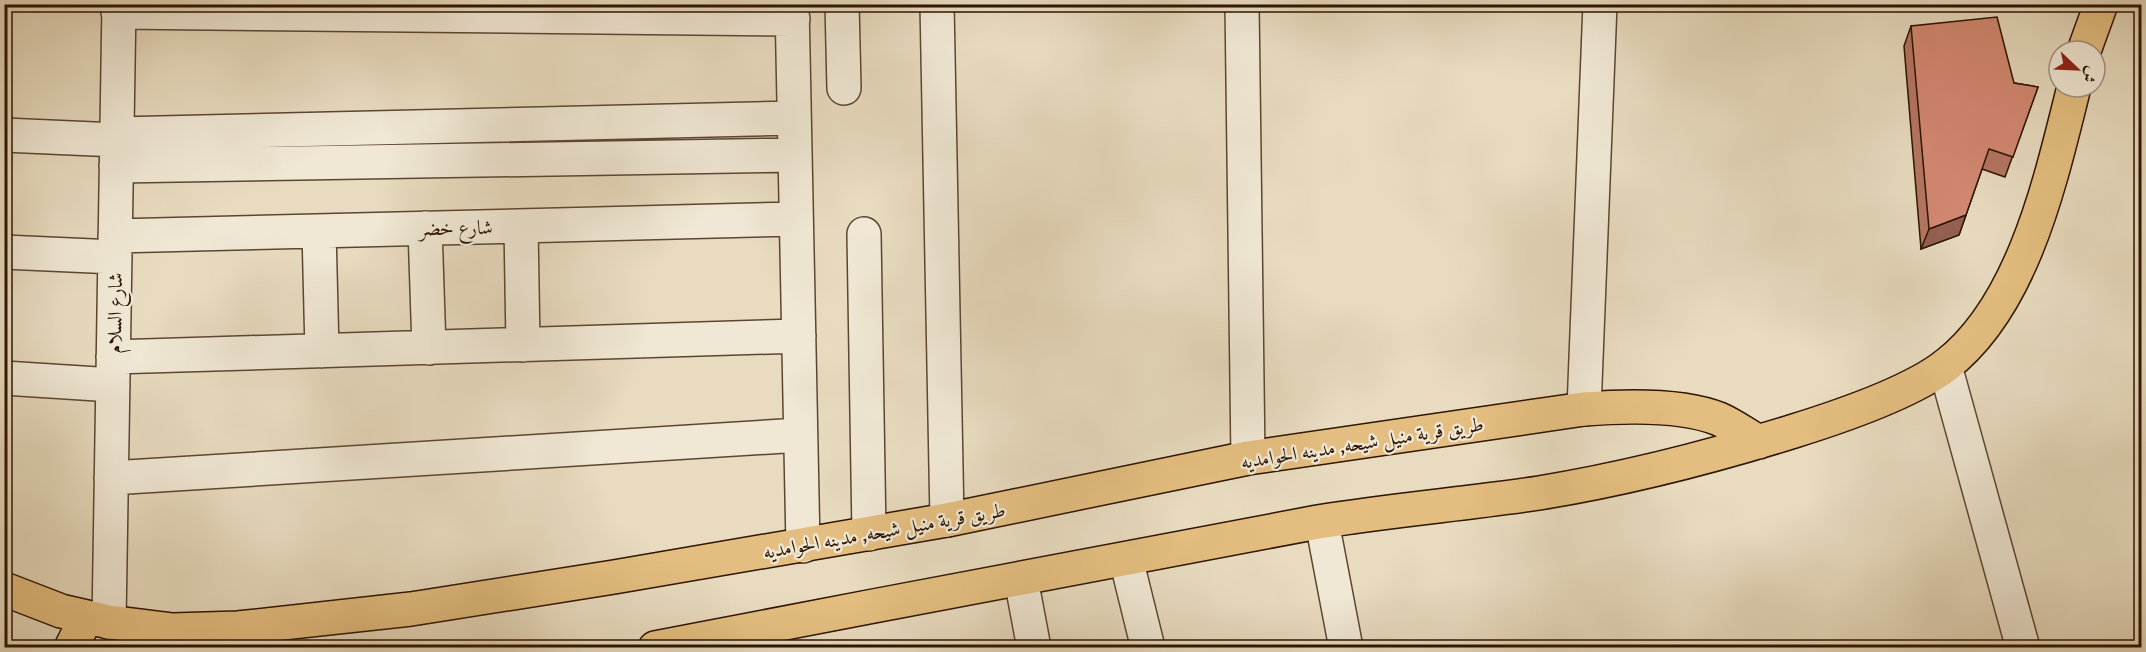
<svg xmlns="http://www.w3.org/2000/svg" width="2146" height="652" font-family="'Gentium Book Plus',Amiri,serif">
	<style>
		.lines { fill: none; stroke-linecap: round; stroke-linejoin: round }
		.minor-casing { stroke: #5c4631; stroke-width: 36 }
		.major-casing { stroke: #2d1402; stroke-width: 36 }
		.minor { stroke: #f0e8d5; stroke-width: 33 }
		.major { stroke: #e4be80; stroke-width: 33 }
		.wall { fill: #b57663; stroke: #2d1402; stroke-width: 1.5 }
		.shaded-wall { fill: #946050; stroke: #2d1402; stroke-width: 1.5 }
		.building { fill: #d38973; stroke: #2d1402; stroke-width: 1.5 }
		.labels { text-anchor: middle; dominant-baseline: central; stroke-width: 4.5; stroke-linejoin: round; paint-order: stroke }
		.street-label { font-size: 20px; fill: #2d1402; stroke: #f0e8d5 }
	</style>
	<rect width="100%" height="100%" fill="#e8dbbf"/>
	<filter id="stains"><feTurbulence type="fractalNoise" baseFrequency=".00333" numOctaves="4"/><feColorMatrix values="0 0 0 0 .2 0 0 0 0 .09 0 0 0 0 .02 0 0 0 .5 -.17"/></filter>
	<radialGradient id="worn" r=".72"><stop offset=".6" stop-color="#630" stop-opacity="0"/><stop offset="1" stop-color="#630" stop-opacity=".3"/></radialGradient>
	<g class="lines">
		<defs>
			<path id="minor" d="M792 4 803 546
				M842 4 844 88
				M937 4 947 520
				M1242 4 1248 458
				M118 12 793 19
				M117 134 794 118
				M4 135 117 140
				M116 166 795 155
				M521 226 523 345
				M425 228 429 348
				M319 231 322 351
				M864 234 869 534
				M115 236 796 219
				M4 252 115 257
				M113 357 799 336
				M1945 366 2023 648
				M4 378 113 385
				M1584 409 1600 4
				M111 478 800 435
				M1322 522 1346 648
				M1126 559 1148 648
				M1021 579 1034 648
				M109 622 119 4"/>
			<path id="major" d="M2084 51 2101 4
				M4 589 61 611 109 622 173 630 238 628 411 609 614 577 947 520 1248 458 1584 409C1623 406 1682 404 1719 419 1733 425 1746 435 1759 442
				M71 648 86 618
				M655 648C876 606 1097 562 1318 522 1391 510 1465 504 1539 493 1625 479 1711 457 1794 431 1839 417 1908 394 1945 366 2024 306 2051 178 2074 87"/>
		</defs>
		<use href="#minor" class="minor-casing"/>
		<use href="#major" class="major-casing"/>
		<use href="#minor" class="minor"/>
		<use href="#major" class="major"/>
	</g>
	<path class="wall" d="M1911 26 2014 83 2038 87 2005 177 1982 169 1959 235 1921 249 1904 46Z"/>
	<path class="shaded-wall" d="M1966 215 1959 235 1921 249 1929 229Z"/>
	<path class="building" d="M1997 17 2014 83 2038 87 2013 157 1989 149 1966 215 1929 229 1911 26Z"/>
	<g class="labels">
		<g class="street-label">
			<text transform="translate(456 227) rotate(-1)">شارع خضر</text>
			<text transform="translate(114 313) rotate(-89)">شارع السلام</text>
			<text transform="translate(1362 442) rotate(-9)">طريق قرية منيل شيحه, مدينه الحوامديه</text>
			<text transform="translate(884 530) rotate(-10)">طريق قرية منيل شيحه, مدينه الحوامديه</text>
		</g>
	</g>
	<rect width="2146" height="652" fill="none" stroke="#e8dbbf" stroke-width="24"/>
	<rect x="6" y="6" width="2134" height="640" fill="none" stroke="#2d1402" stroke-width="3"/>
	<rect x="12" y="12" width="2122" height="628" fill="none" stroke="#2d1402" stroke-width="1.5"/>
	<g transform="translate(2077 69) rotate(113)"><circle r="28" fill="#f0e8d5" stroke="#a29381" stroke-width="1.5"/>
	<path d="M0-4.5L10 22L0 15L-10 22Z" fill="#8f2418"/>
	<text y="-9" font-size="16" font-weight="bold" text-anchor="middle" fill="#2d1402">ش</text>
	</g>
	<rect width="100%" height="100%" filter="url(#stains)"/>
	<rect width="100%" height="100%" fill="url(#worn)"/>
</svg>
